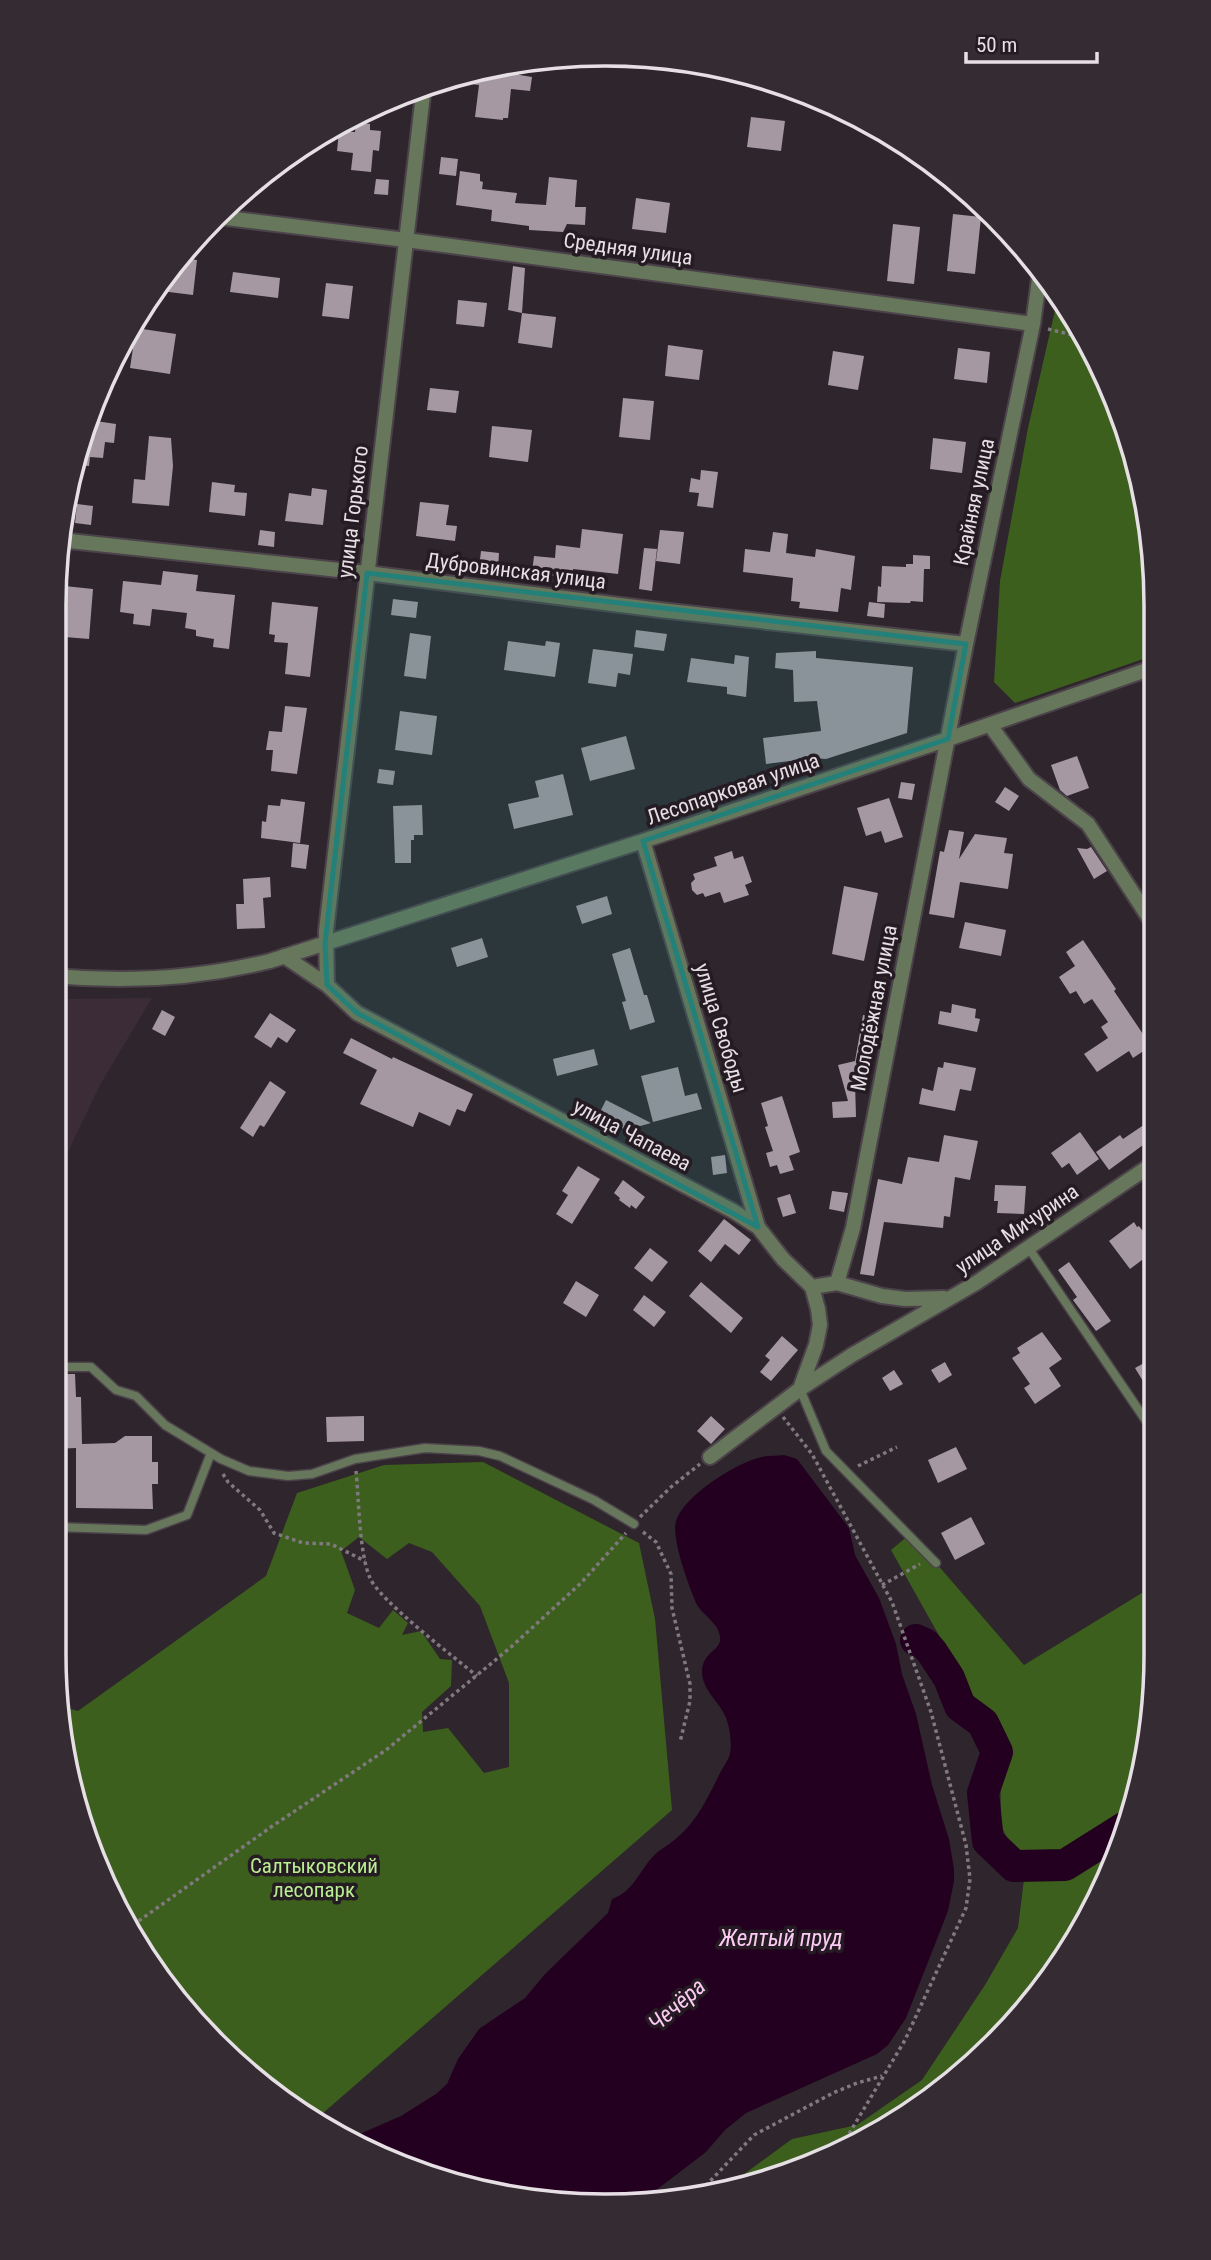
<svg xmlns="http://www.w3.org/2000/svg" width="1211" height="2260" font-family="'Roboto Condensed',sans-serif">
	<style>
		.built { fill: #3b2c38 }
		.forest { fill: #3c5f1d; fill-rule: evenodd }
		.water { fill: #23001f }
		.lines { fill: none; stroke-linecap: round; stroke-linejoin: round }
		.river { stroke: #23001f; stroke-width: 32 }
		.building { fill: #a598a3 }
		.service-casing { stroke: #4c434a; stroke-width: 11 }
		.minor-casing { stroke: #4c434a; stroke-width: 18 }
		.path { stroke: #817980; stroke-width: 3.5; stroke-dasharray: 3.5 3.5; stroke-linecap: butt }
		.service { stroke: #67775c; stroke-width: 8 }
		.minor { stroke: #67775c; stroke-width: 14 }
		.marked { fill: #24817a; fill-opacity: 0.2; stroke: #24817a; stroke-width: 5; stroke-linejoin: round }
		.labels { text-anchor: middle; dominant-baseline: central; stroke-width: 7; stroke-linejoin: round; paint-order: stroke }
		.street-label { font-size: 21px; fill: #e6e0e5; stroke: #251b23 }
		.park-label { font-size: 21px; fill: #b9ee91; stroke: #251b23 }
		.water-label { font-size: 23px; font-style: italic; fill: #fdcaf4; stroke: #251b23 }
		.rim { fill: none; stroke: #e6e0e5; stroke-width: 3.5 }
	</style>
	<rect width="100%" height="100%" fill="#2f252d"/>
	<path class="built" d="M152 998 100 1085 55 1179V999Z"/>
	<path class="forest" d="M1059 293 1115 395 1152 533V656L1015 703 994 682 1000 581 1028 428Z
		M483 1462 639 1543 655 1619 672 1810 315 2120 300 2113 168 1990 84 1832 63 1707 78 1711 266 1576 297 1493 384 1465ZM359 1537 387 1559 409 1543 432 1552 480 1606 509 1683V1767L484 1773 448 1728 423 1732 422 1712 451 1686 452 1660 440 1659 421 1631 402 1635 408 1623 393 1610 379 1628 347 1613 355 1590 341 1551Z
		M909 1535 936 1563 1024 1665 1155 1585 1156 1690 1138 1797 1100 1899 995 2045 849 2149 749 2187 721 2191 792 2139 857 2125 922 2080 985 1985 1018 1928 1025 1871 1001 1826 1000 1744 891 1550Z"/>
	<path class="water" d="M784 1455 797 1459 849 1528 855 1555 879 1598 896 1644 902 1674 916 1714 932 1785 949 1839 954 1869V1881L948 1911 906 2018 888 2045 877 2054 746 2113 725 2130 706 2152 638 2204 463 2187 353 2137 401 2116 436 2094 447 2084 458 2059 479 2029 525 1998 545 1974 608 1913 612 1899C636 1891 640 1866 659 1851 666 1846 674 1841 680 1835 699 1818 709 1795 720 1773 723 1767 728 1761 730 1754 732 1744 730 1728 726 1718 720 1702 702 1690 702 1672 702 1651 722 1651 720 1637 719 1623 702 1615 696 1603 689 1586 671 1539 676 1521 684 1496 733 1465 758 1458 766 1455 776 1456 784 1455Z"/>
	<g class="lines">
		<path class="river" d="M916 1640 925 1644 932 1652 949 1678 960 1706 983 1723 997 1752 983 1793 988 1841 1014 1866 1065 1865 1127 1826"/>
	</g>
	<path class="building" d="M481 71 496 73V71L532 77 530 91 511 89 508 118H503V120L475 117 479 85 445 81V80Z
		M751 117 785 121 781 151 747 147Z
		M356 122 370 124V130L381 131 379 151 373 150 371 172 351 170 353 153 337 151 339 131 355 132Z
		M441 157 458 159 456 176 439 174Z
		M460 171 480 174V181L483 182 482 189 517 193 515 203 546 205 549 177 577 180 575 207H586L585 225 567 224 563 232 529 230V226L491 221 492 210 456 205Z
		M376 179 389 180 388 195 374 194Z
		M636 198 670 203 666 233 632 229Z
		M953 214 981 217 975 274 947 271Z
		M893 224 920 227 914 284 887 281Z
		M179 258 197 260 193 295 161 291 163 279Z
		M513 266 525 268 522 313 508 310Z
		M233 272 280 278 278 298 230 292Z
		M326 283 353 286 349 319 322 316Z
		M458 300 487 303 484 327 456 324Z
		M522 313 556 317 552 348 518 343Z
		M136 328 176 334 170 374 130 368Z
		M668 345 703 350 699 380 665 376Z
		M958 348 990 352 987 383 954 379Z
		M833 351 864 356 858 390 828 385Z
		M430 388 459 391 456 413 427 410Z
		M623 398 654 401 650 440 619 437Z
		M89 420 116 424 114 443 105 442 103 458 90 457 89 466 73 465Z
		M492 426 532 430 528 462 489 457Z
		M149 436 171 438 173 466 169 506 132 503 134 479 145 480Z
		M933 438 966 442 962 473 930 469Z
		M701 470 718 472 713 508 697 506 699 493 689 492 691 478 700 480Z
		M212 482 235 485 234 492 247 493 245 516 209 512Z
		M312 488 327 490 323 525 285 521 289 493 311 496Z
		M420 502 449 505 446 525 457 526 455 541 416 536Z
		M77 504 93 506 91 525 75 523Z
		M582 529 623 534 618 574 573 569 572 578 532 573 534 556 555 558 556 545 580 548Z
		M260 530 275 532 274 547 258 545Z
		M660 530 684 532 680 564 656 561Z
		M773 532 788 534 786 553 815 557 816 549 855 556 851 590 841 588 838 612 799 608 800 602 791 601 793 578 743 572 745 549 770 552Z
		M644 548 657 549 652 591 639 589Z
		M481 551 499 553 498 570 479 568Z
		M913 555 930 556V569H924L923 602 911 601 910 603 877 602 878 586 881 587 882 566 906 567V564H913Z
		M163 571 198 575 196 591 235 595 229 649 213 647 214 639 196 636V630L185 628 187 613 152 609 150 626 133 624 134 614 120 612 123 581 161 585Z
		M55 585 93 589 89 639 65 637V628L55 627Z
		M393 599 418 602 416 618 391 615Z
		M272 602 318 607 310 677 285 674 288 643 274 642 275 635 269 634Z
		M869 602 885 604 884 618 867 616Z
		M636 630 667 634 664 651 634 647Z
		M410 633 431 636 426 679 404 676Z
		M508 641 545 646 546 641 560 643 555 677 504 670Z
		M593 649 633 654 630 675 618 673 616 687 588 683Z
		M816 651V658L913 667 907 733 826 759 813 758 766 764 763 738 821 731 817 701 794 702 793 670 775 668 776 653Z
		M735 655 749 657 746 697 727 694V687L687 682 691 658 734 664Z
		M285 706 307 708 297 774 271 771 273 750H266L269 731 282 732Z
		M400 711 437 716 432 755 395 750Z
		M626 736 635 769 590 781 581 748Z
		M1077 756 1089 788 1067 796 1060 790 1051 765Z
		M379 769 395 771 393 785 377 783Z
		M563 774 573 815 514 829 508 804 539 797 535 781Z
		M901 782 915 784 912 800 898 798Z
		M1005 787 1019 796 1009 811 995 802Z
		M889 798 903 837 885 843 881 831 866 836 857 808Z
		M281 799 305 802 300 843 261 838 262 821 266 822 268 805 280 806Z
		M422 805 423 835H414V840H411V863H395L393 806Z
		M949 830 964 832 959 859 975 834 1007 838 1004 853 1013 854 1008 889 960 882 954 918 929 914 940 851 944 852Z
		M293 843 309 845 306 869 291 867Z
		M1091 847 1107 871 1094 879 1077 848 1087 849Z
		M732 851 734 859 743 856 752 882 745 885 749 895 724 903 720 892 705 897 703 893 697 895 692 890 691 883 695 879 693 874 717 866 714 857Z
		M270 877 271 897 263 898 265 928 237 929 236 904H244L243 879Z
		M844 886 878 893 864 961 832 954Z
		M607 896 612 914 582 924 576 906Z
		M965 922 1006 930 1001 956 959 948Z
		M482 938 488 957 457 967 451 948Z
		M1083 940 1116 989 1114 991 1151 1046 1133 1058 1129 1051 1097 1072 1084 1054 1108 1038 1101 1027 1108 1022 1092 999 1084 1004 1076 991 1070 994 1059 977 1075 966 1066 952Z
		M630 948 644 995H647L655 1022 630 1030 622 1002 626 1001 612 954Z
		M952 1004 976 1009 975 1018 980 1019 977 1032 938 1024 940 1011 951 1013Z
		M162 1010 175 1017 165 1036 152 1029Z
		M270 1013 296 1030 287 1043 278 1037 271 1048 254 1037Z
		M863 1015 876 1017 867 1079 855 1082 856 1117 833 1118 832 1102 848 1101 838 1065 855 1061Z
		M351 1038 392 1059 393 1057 473 1094 465 1112 457 1109 450 1126 419 1112 413 1127 360 1104 377 1070 343 1053Z
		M594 1049 598 1065 557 1076 553 1059Z
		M944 1062 976 1068 971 1091 960 1089 955 1111 919 1104 922 1088 933 1091 938 1067 943 1068Z
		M678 1067 685 1096 697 1093 702 1109 653 1122 641 1076Z
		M270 1081 286 1092 264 1127 260 1125 253 1137 240 1128Z
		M782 1096 800 1152 789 1156 794 1170 780 1174 777 1165 770 1167 766 1153 773 1151 765 1127 768 1126 761 1103Z
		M606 1100 651 1123 626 1130 598 1116Z
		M1154 1118V1137L1109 1170 1096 1152 1120 1135 1123 1139Z
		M1080 1132 1099 1159 1077 1175 1069 1163 1062 1168 1051 1153Z
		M944 1135 978 1141 970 1180 955 1177 950 1217 944 1216 943 1228 884 1222 874 1276 860 1274 878 1179 902 1184 908 1157 939 1162Z
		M725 1155 727 1173 713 1175 711 1157Z
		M578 1166 600 1179 572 1224 556 1214 568 1195 562 1191Z
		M623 1180 645 1197 636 1209 631 1205 630 1208 619 1200 620 1198 614 1193Z
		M995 1185 1026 1186 1024 1214 997 1213 998 1201H994Z
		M832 1191 848 1193 844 1212 829 1209Z
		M790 1194 796 1213 783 1217 777 1198Z
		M724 1219 751 1240 739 1255 725 1244 711 1262 698 1251Z
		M1134 1222 1137 1227 1139 1226 1154 1246V1251L1130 1269 1109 1241Z
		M650 1248 668 1262 652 1282 634 1268Z
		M1069 1262 1111 1321 1096 1331 1073 1300 1077 1297 1058 1270Z
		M576 1281 599 1295 586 1317 563 1303Z
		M701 1282 743 1318 731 1333 689 1296Z
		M644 1295 666 1312 654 1327 633 1310Z
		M1042 1332 1062 1359 1049 1368 1061 1386 1035 1404 1024 1388 1030 1384 1012 1358 1020 1353 1017 1348Z
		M782 1336 798 1350 771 1381 760 1372 770 1360 765 1356Z
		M1155 1357V1401L1135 1368Z
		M945 1362 952 1375 939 1383 931 1370Z
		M894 1370 903 1384 890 1391 882 1378Z
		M55 1374H75L76 1397H81L82 1444 115 1443 125 1436H152V1462H158V1484H152L153 1509 76 1508V1448L54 1449Z
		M364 1416V1441L327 1442 326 1417Z
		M711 1416 725 1429 711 1444 697 1431Z
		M956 1447 967 1469 938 1483 928 1460Z
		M971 1517 985 1544 955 1560 941 1533Z"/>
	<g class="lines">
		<defs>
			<path id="service" d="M1028 1247 1155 1434
				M55 1367H91L116 1390 136 1396 165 1425 221 1459 249 1471 288 1476 312 1474 355 1459 425 1448 479 1451 500 1456 594 1500 634 1524
				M800 1389 826 1451 936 1563
				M54 1511 56 1527 146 1530 187 1515 211 1453
				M54 1576 56 1527"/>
			<path id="minor" d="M218 217 406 240 1033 324
				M60 540 367 573 660 610 966 644
				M990 725 1029 779 1088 824 1153 924
				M643 841 758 1227
				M284 956 327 985 357 1013 733 1211 758 1227 783 1259 812 1287 818 1309 820 1325 816 1345 800 1389
				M55 976C127 983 200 978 270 961L643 841 948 739 1152 668
				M327 985 326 931 424 86
				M837 1283 853 1228 966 644 1033 324 1040 272
				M812 1287 837 1283 882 1296 905 1299 944 1298
				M710 1457 800 1389 852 1355 976 1283 1154 1163"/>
		</defs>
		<use href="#service" class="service-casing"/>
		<use href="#minor" class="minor-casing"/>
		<path class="path" d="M1048 329 1085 338
			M783 1417 812 1454 892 1602 931 1712 966 1845 970 1879 966 1908 905 2040 837 2154
			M858 1466 897 1447
			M356 1471C359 1499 359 1553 370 1578 379 1600 454 1657 477 1676
			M223 1474 228 1482 260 1510 274 1533 303 1543 331 1544 365 1561
			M640 1517 671 1487 700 1464
			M643 1532 656 1542 671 1574 672 1608 690 1684V1701L680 1742
			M882 1585 920 1564
			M133 1925 271 1827 386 1750 510 1648 581 1583 626 1533
			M696 2196 754 2135 833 2093 857 2083 882 2076"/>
		<use href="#service" class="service"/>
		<use href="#minor" class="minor"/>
	</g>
	<path class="marked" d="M367 573 966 644 948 739 643 841 758 1227 357 1013 327 985 325 943Z"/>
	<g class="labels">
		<g class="street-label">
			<text transform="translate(628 249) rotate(8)">Средняя улица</text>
			<text transform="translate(974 502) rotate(-78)">Крайняя улица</text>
			<text transform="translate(353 512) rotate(-83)">улица Горького</text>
			<text transform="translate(516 571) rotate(7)">Дубровинская улица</text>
			<text transform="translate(733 789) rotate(-19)">Лесопарковая улица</text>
			<text transform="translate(874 1008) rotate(-79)">Молодёжная улица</text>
			<text transform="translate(721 1028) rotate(73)">улица Свободы</text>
			<text transform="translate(632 1135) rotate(28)">улица Чапаева</text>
			<text transform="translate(1017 1229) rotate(-34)">улица Мичурина</text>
		</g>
		<g class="park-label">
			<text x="314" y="1866">Салтыковский<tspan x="314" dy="24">лесопарк</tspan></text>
		</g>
		<g class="water-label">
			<text x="781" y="1938">Желтый пруд</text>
			<text transform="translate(677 2005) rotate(-41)">Чечёра</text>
		</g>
	</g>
	<path d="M0 0H1211V2260H0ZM605 66H605A539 539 0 0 1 1144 605V1655A539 539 0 0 1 605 2194H605A539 539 0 0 1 66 1655V605A539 539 0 0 1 605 66Z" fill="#342b33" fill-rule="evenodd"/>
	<path class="rim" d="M605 66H605A539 539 0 0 1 1144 605V1655A539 539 0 0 1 605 2194H605A539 539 0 0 1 66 1655V605A539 539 0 0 1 605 66Z"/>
	<path d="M966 52v10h131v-10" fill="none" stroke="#e6e0e5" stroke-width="3.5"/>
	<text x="976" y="52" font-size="21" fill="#e6e0e5" stroke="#251b23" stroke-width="5" paint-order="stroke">50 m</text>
</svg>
